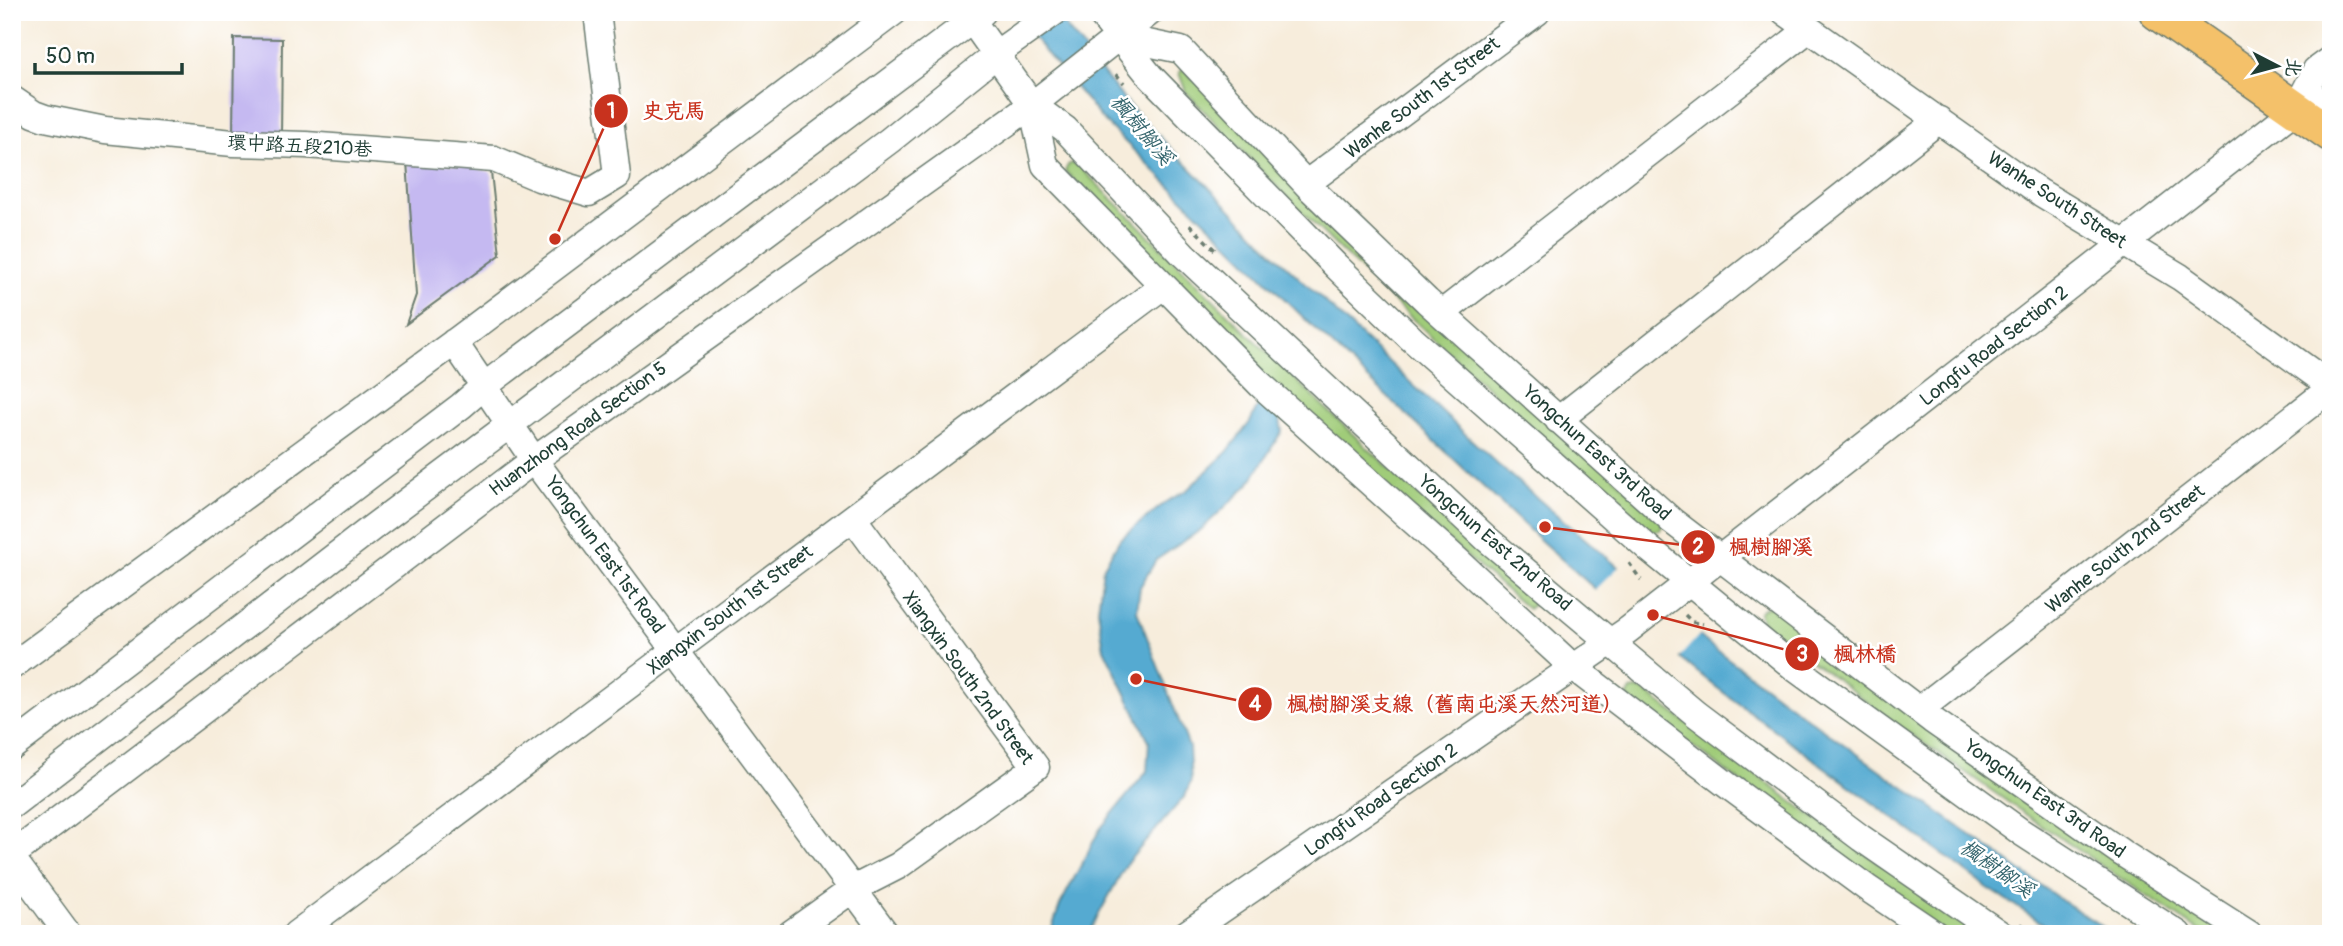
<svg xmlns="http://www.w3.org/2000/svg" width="2343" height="946" font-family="Pangolin,'LXGW WenKai TC',sans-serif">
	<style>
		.green { fill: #a0cc79; stroke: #608456; stroke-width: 2 }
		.water { fill: #54aad1; stroke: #3a7482; stroke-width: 2 }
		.pier { fill: #f7eddc }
		.building { fill: #c5b9f1 }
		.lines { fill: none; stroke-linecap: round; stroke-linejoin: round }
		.minor-casing { stroke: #6b7b6f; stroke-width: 29 }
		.major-casing { stroke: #6b7b6f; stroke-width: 38 }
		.path { stroke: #6b7b6f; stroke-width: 3.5; stroke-dasharray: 5 5; stroke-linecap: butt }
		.minor { stroke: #fff; stroke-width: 26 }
		.major { stroke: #f4c16a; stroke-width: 35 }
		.labels { text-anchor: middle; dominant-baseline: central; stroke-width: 5; stroke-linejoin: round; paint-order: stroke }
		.street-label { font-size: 19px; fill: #1f3d34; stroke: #fff }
		.water-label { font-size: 21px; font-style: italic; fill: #32636b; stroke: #fff }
		.leader { fill: none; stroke: #c8321e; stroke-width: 2.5 }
		.callout-dot { fill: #c8321e; stroke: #fff; stroke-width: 2.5 }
		.mark-label { font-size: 21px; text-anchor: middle; font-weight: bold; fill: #fff }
		.callout-label { font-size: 21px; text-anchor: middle; font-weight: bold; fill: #c8321e; stroke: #fff; stroke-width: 5; stroke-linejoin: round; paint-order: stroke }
	</style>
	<rect width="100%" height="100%" fill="#fff"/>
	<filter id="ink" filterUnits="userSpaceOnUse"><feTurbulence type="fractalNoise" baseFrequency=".0143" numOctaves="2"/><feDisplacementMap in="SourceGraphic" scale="14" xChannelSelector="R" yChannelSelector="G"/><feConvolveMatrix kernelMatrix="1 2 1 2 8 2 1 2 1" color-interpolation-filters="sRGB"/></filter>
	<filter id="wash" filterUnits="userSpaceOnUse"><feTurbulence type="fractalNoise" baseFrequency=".00686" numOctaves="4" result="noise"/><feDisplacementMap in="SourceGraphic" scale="28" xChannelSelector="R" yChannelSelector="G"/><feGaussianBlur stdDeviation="1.57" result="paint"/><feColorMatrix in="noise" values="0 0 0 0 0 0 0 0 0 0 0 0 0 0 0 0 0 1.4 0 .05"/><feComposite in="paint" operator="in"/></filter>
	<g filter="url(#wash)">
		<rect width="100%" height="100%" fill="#f7eddc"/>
		<path class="green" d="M1183 69 1663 523 1660 530 1650 531C1536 433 1423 332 1316 226 1271 182 1229 137 1186 92L1179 73Z
			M1072 163 1079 166 1253 339 1362 443 1528 594 1533 599V605L1528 609 1290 405 1065 171 1068 165Z
			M1771 605 2239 934H2204L2038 823 1902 728 1768 628 1762 621 1759 613 1763 608Z
			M1637 689 1644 691 1809 814 1981 934H1943L1627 697 1631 690Z"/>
		<path class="water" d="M1012 12H1054L1127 103 1274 254 1497 464 1710 645 1810 720 2064 902 2114 934H2059L1988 888 1716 687 1604 597 1539 539 1315 329 1101 118Z
			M1260 402H1277L1282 431 1249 484 1202 529 1156 560 1140 587 1137 611 1189 747 1191 781 1185 796 1127 863 1088 934H1050L1060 905 1100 829 1147 771 1149 741 1104 649 1098 610 1103 568 1120 539 1166 502 1187 490 1227 452 1250 422Z"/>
		<path class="pier" d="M1621 565 1701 633 1677 660 1593 592Z"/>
		<g id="blocks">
			<path class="building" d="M234 38 282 39 281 140H233Z
				M407 161 470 166 491 172 500 255 406 324 416 295Z"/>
		</g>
	</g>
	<g filter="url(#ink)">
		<use href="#blocks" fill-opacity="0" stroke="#6b7b6f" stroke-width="2"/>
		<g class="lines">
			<defs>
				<path id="minor" d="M966 12 1032 105 1065 129 1183 254 1487 539 1696 714 1861 838 2000 934
					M1099 12 1150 76 1336 266 1412 339 1648 548 1796 669 2021 832 2178 934
					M1785 12 2041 193 2180 277 2331 386
					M1119 37 1181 50 1312 190 1427 301 1672 521 1932 720 2122 853 2249 934
					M12 99 34 114 45 118 105 130 233 143 306 145 494 159 539 178 589 193 617 176 597 12
					M1032 105 1045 165 1261 385 1458 561 1574 668 1727 785 1867 888 1935 934
					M2296 109 2316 70 2331 59
					M1307 183 1537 12
					M1442 313 1809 29
					M454 342 534 460 886 934
					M1558 420 1939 120
					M12 666 460 338 894 12
					M1919 710 2331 388
					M12 747 461 406 483 387 983 12
					M12 805 373 527 890 140 1007 46 1055 12
					M12 855 534 460 1032 105 1150 12
					M12 858 68 934
					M296 934 1163 286
					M790 934 853 889 898 866 1036 767 853 518
					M1186 934 1628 630 2296 109 2331 98"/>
				<path id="major" d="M2157 12 2331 134"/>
			</defs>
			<use href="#minor" class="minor-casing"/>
			<use href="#major" class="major-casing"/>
			<path class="path" d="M1116 74 1124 83
				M1190 225 1217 252
				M1629 563 1641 580
				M1685 615 1692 622 1703 624
				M2021 924 2037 934"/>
			<use href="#minor" class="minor"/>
			<use href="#major" class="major"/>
		</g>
	</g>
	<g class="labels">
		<g class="street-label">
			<text transform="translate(1422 98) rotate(-37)">Wanhe South 1st Street</text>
			<text transform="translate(300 146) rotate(3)">環中路五段210巷</text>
			<text transform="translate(2057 200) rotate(33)">Wanhe South Street</text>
			<text transform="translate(1994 346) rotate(-38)">Longfu Road Section 2</text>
			<text transform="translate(578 429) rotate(-36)">Huanzhong Road Section 5</text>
			<text transform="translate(1597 453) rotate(42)">Yongchun East 3rd Road</text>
			<text transform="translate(1495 543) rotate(41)">Yongchun East 2nd Road</text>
			<text transform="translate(2125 549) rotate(-38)">Wanhe South 2nd Street</text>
			<text transform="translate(605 555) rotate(54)">Yongchun East 1st Road</text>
			<text transform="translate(730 610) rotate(-37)">Xiangxin South 1st Street</text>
			<text transform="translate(968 678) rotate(54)">Xiangxin South 2nd Street</text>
			<text transform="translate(2045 799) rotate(35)">Yongchun East 3rd Road</text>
			<text transform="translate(1381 800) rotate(-35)">Longfu Road Section 2</text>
		</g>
		<g class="water-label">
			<text transform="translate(1142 130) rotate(50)">楓樹腳溪</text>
			<text transform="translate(1997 869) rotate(35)">楓樹腳溪</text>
		</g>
	</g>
	<path class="leader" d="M555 239L611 111M1545 527L1698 547M1653 615L1802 654M1136 679L1255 704"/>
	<g class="callout-dot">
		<circle cx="555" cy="239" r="7"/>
		<circle cx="1545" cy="527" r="7"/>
		<circle cx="1653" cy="615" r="7"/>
		<circle cx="1136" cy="679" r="7"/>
		<circle cx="611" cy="111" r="18"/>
		<circle cx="1698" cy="547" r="18"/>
		<circle cx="1802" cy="654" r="18"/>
		<circle cx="1255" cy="704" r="18"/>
	</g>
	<g class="mark-label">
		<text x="611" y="118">1</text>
		<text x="1698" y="554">2</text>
		<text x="1802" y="661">3</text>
		<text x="1255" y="711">4</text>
	</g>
	<g class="callout-label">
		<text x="674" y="118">史克馬</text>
		<text x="1771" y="554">楓樹腳溪</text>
		<text x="1865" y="661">楓林橋</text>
		<text x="1455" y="711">楓樹腳溪支線（舊南屯溪天然河道）</text>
	</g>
	<rect width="2343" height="946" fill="none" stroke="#fff" stroke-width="42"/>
	<g transform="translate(2277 66) rotate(96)" stroke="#ffffff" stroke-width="5" paint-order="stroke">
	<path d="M0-5L12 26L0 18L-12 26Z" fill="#1f3d34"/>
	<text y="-10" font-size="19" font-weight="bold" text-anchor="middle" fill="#1f3d34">北</text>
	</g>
	<path d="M35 63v10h147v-10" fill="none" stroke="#1f3d34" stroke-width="3.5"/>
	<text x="46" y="63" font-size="21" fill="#1f3d34" stroke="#ffffff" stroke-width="5" paint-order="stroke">50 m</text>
</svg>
